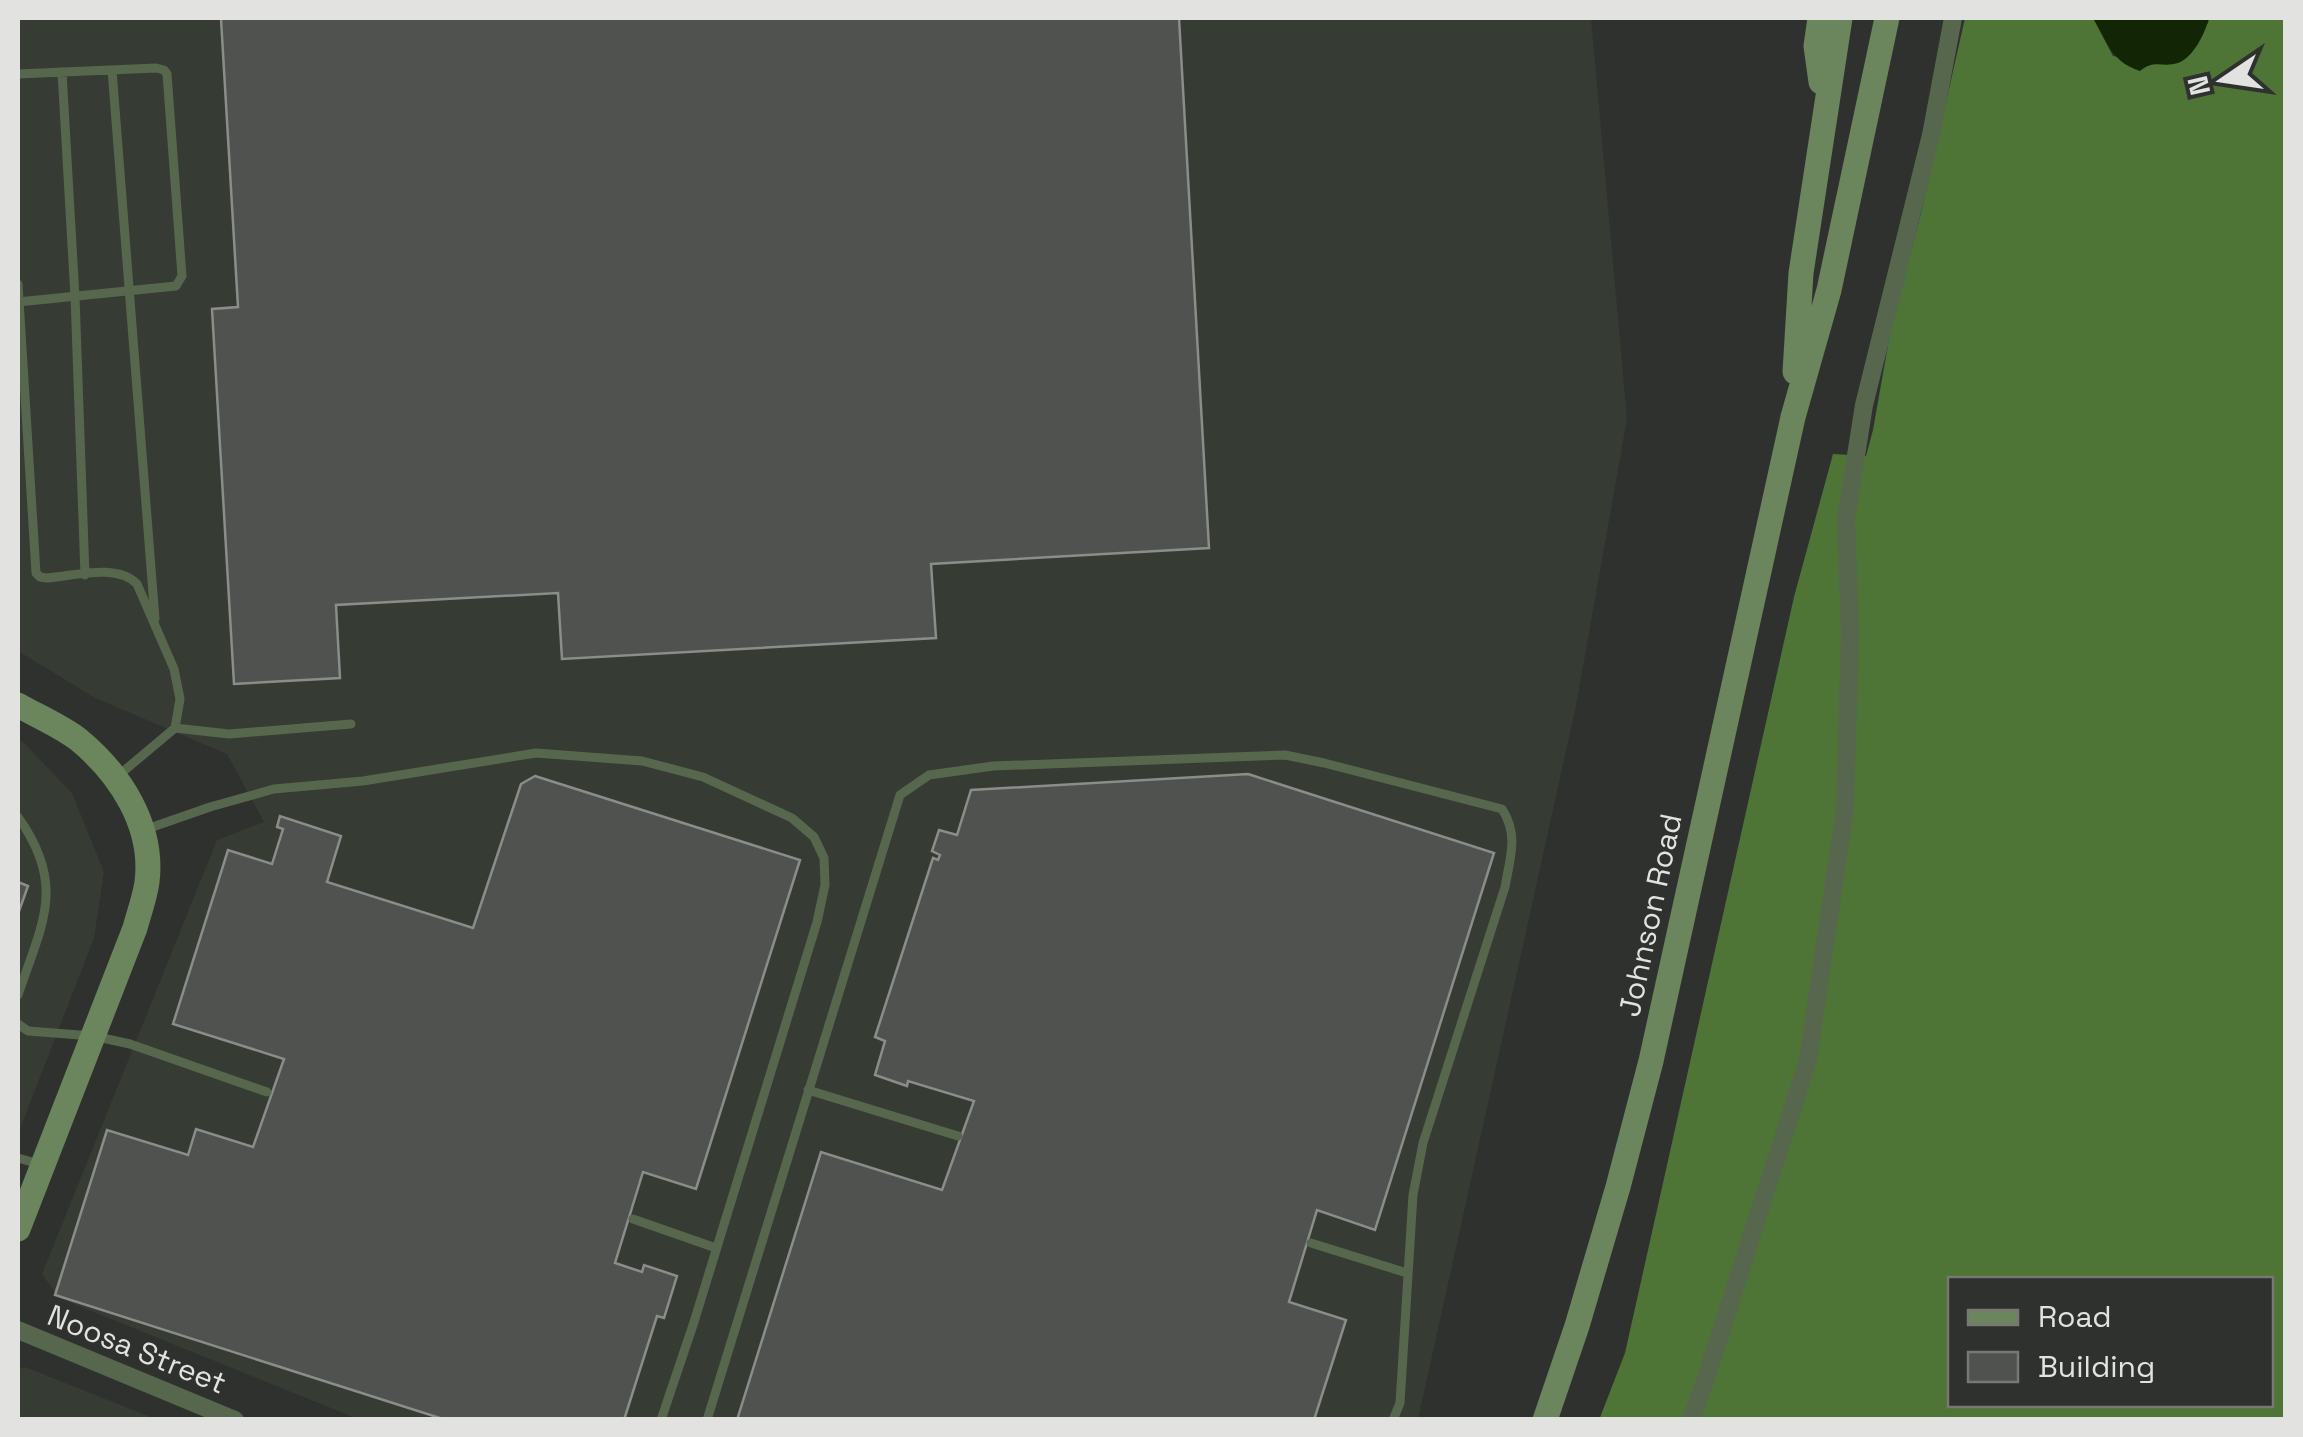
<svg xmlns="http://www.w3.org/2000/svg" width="2303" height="1437" font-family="'Space Grotesk',sans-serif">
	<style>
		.built { fill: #363b33 }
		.forest { fill: #4f7536; fill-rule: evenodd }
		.water { fill: #122504 }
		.building { fill: #50524f; stroke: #8a8d89; stroke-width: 2.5 }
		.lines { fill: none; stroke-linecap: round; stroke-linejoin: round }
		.lane { stroke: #57674d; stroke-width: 9 }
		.street { stroke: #57674d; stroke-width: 18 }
		.secondary { stroke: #6b855c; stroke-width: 25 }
		.labels { text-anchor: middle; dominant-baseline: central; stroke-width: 9; stroke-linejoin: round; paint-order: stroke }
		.street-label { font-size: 30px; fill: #e2e3e1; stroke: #2f312e }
	</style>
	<rect width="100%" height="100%" fill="#2f312e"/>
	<path class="built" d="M18 18H1591L1627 419 1576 706 1418 1419H358L59 1298 42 1274 217 840 264 822 227 754 95 698 18 651Z
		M18 739 24 743 72 793 104 872 94 938 18 1134Z
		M25 1367 156 1419H18V1370Z"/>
	<path class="forest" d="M1965 18H2093L2113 56 2167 64 2208 23 2209 18H2285V1419L1599 1420 1625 1353 1794 597 1833 454 1866 456 1873 430 1891 328 1921 213ZM1950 1280H2270V1404H1950Z"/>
	<path class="water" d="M2093 18H2209C2205 33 2194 57 2178 63 2162 68 2155 59 2140 71 2110 61 2108 42 2093 18Z"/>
	<path class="building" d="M240 18H1179L1209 548 931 564 936 638 562 659 558 593 336 605 340 678 234 684 212 309 238 307 221 19Z
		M1248 774 1494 853 1375 1230 1317 1210 1289 1302 1346 1320 1314 1420H737L821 1152 942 1190 974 1101 908 1081 907 1086 875 1075 885 1041 875 1037 933 858 938 860 940 855 932 851 939 830 957 835 971 790Z
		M535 776 800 860 696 1189 643 1172 615 1263 642 1272 644 1265 677 1276 664 1318 657 1316 624 1420H446L55 1295 107 1130 188 1155 196 1129 253 1147 284 1059 173 1024 228 850 272 864 283 829 277 827 280 816 341 836 327 882 473 928 521 784Z
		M18 882 28 886 18 914Z"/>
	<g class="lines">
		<path class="lane" d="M112 70 155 619
			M62 72 75 297 85 575
			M18 74 156 68 164 70 167 74 182 276 176 286 18 302
			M18 284 36 573 40 577 47 578C74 576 117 563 137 584L174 669 180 699 175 728
			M119 775 175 728 229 734 351 724
			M18 817C67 886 42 923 18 995
			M144 830 210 807 274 789 363 781 536 753 642 761 703 777 792 818 814 837 824 858 825 885 817 922 694 1322 661 1420
			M18 1024 28 1031 93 1036 130 1044 267 1092
			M808 1090 958 1136
			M18 1158 39 1164
			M633 1219 716 1248
			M1311 1243 1407 1273
			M707 1420 900 795 929 775 993 766 1285 755 1324 763 1502 809C1519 835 1510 858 1505 887L1423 1143 1413 1195 1400 1403 1393 1420"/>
		<path class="street" d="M18 1330 235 1420
			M1691 1420 1706 1378 1808 1060 1845 808 1850 634 1846 519 1864 405 1931 135 1953 18"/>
		<path class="secondary" d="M1820 18 1816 46 1821 82
			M1795 372 1801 273 1840 18
			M18 705C37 716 61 726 79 740 120 774 154 826 147 882 145 897 139 913 135 928L18 1229
			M1545 1420 1577 1326 1618 1187 1651 1061 1793 417 1829 290 1887 18"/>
	</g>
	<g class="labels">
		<g class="street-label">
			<text transform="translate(1650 915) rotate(-78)">Johnson Road</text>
			<text transform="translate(137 1349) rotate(22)">Noosa Street</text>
		</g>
	</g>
	<rect width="2303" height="1437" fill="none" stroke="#e2e3e1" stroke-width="40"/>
	<rect x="1948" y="1277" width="325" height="130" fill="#2f312e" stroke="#777876" stroke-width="2.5"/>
	<rect x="1968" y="1310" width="50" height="15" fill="#6b855c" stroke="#777876" stroke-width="2.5"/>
	<text x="2038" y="1327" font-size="30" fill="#e2e3e1">Road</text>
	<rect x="1968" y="1352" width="50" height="30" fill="#50524f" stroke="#777876" stroke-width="2.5"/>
	<text x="2038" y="1377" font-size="30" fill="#e2e3e1">Building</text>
	<g transform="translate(2223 80) rotate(257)" stroke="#2f312e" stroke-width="8" paint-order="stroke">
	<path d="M0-8L18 38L0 25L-18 38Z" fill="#e2e3e1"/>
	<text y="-15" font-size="28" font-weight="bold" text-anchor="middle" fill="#e2e3e1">N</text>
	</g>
</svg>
